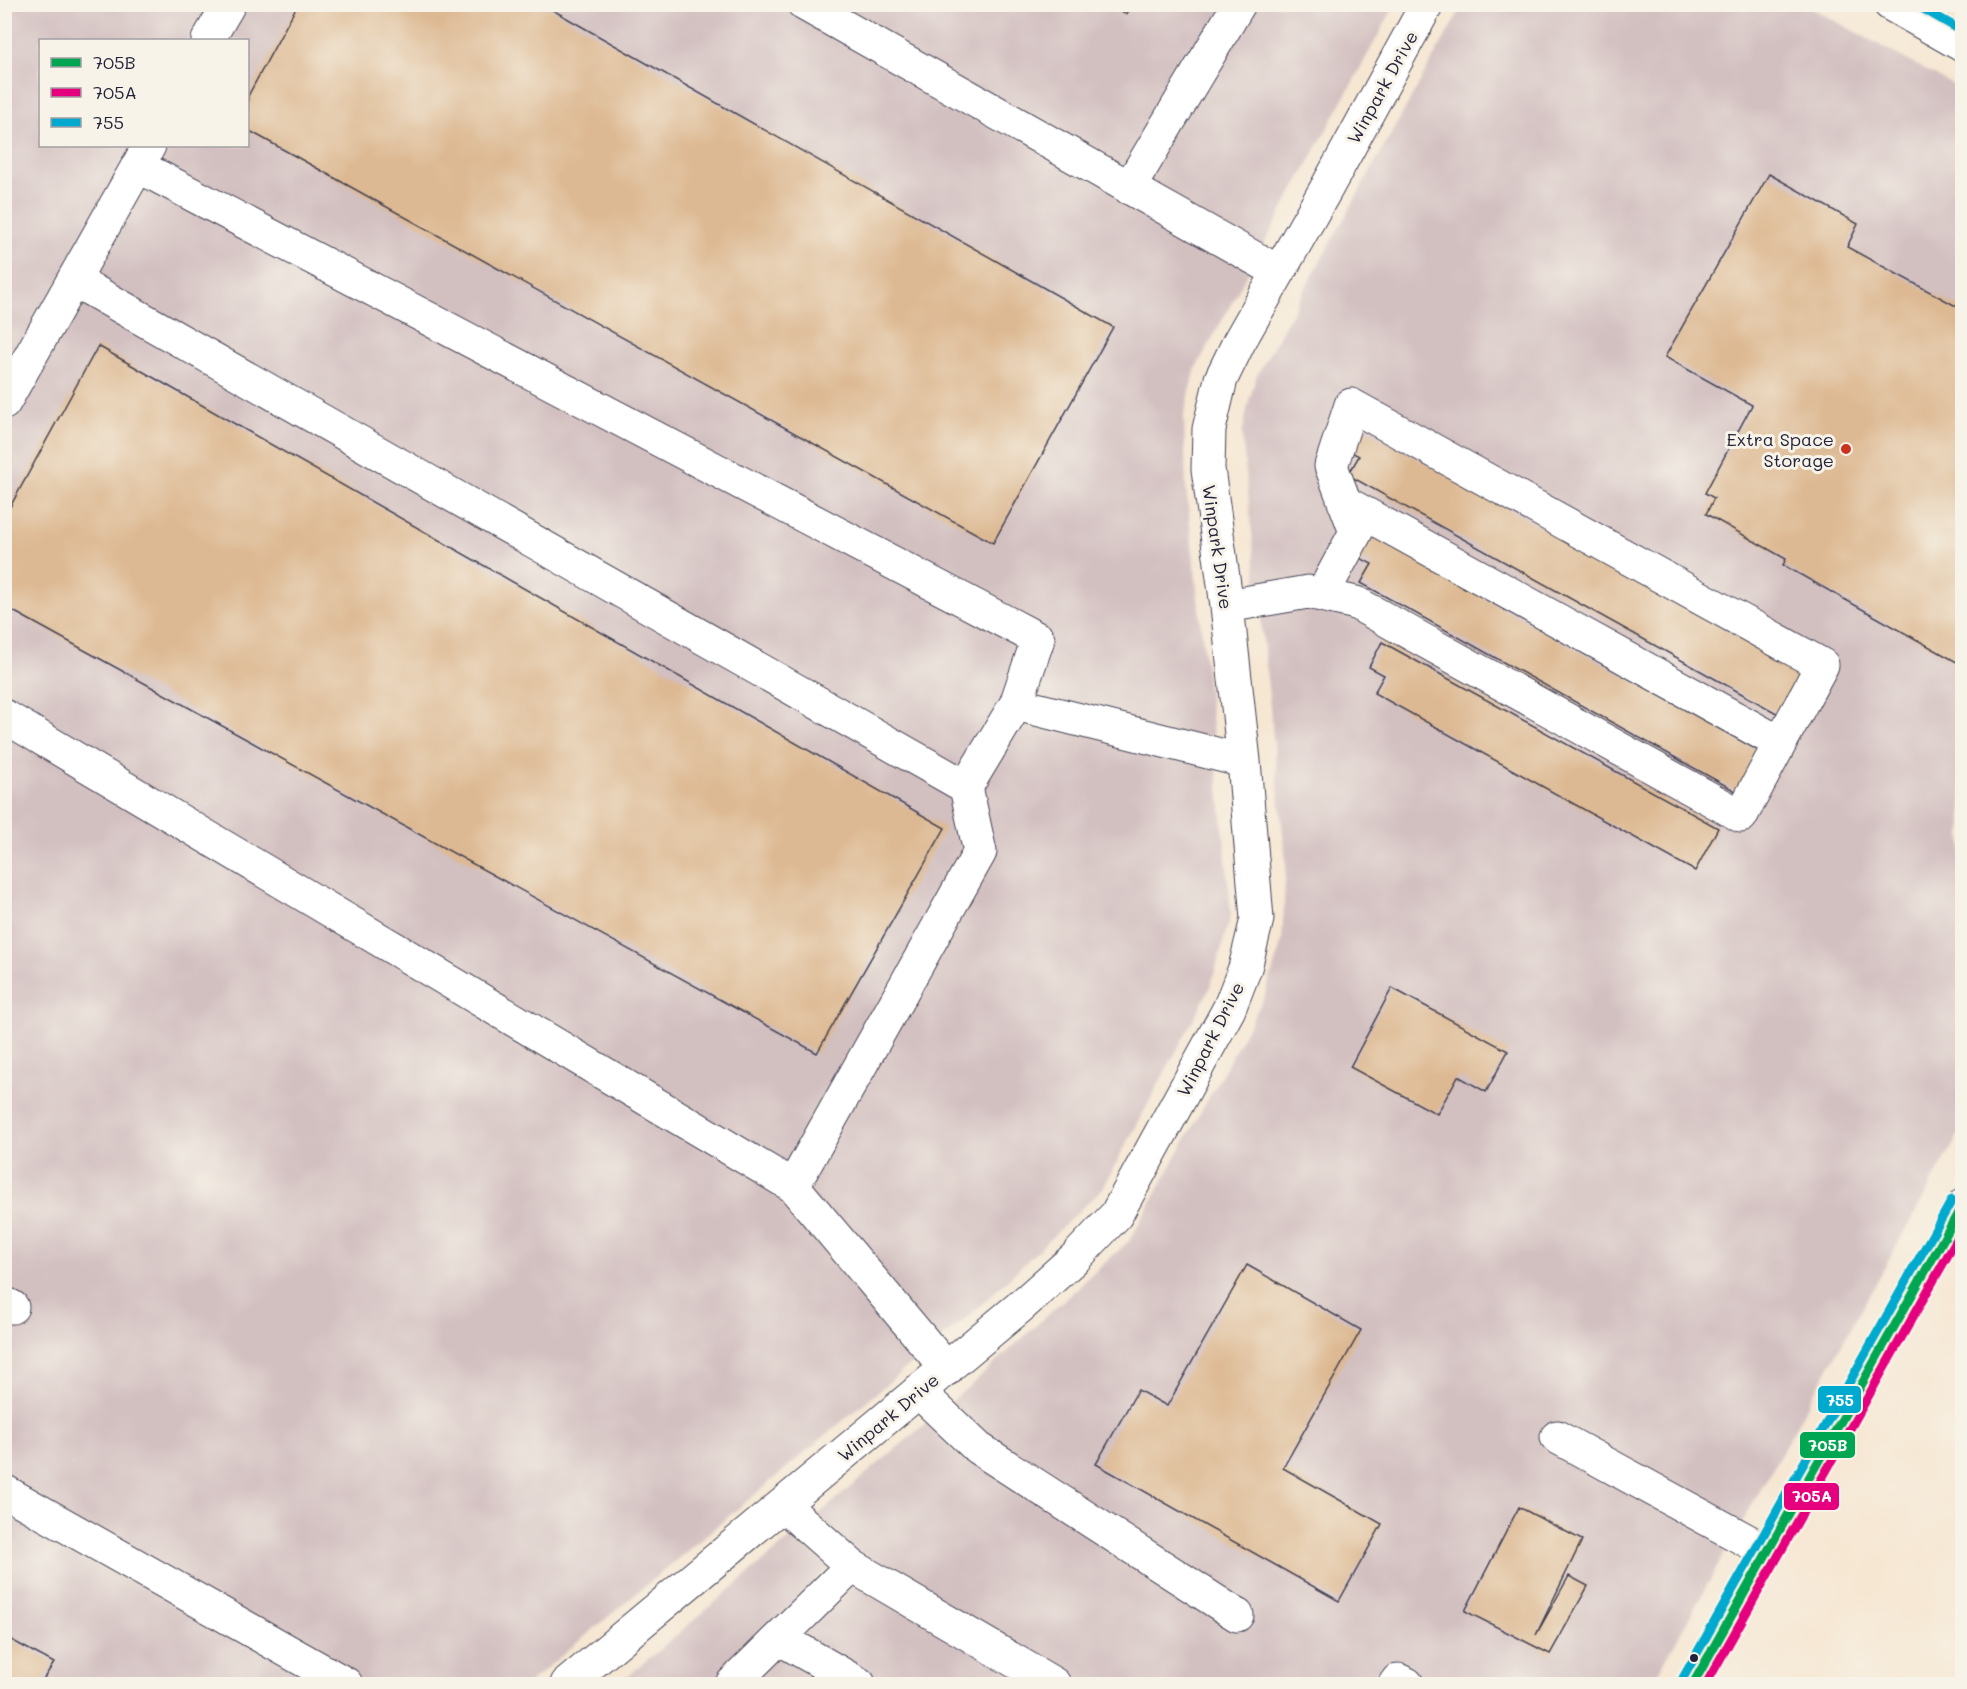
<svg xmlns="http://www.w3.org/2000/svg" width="1967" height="1689" font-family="Mali,sans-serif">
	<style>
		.industrial { fill: #d2bfc0; fill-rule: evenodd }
		.building { fill: #ddb993 }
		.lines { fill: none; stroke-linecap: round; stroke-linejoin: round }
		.minor-casing { stroke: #424052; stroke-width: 35 }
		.major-casing { stroke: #424052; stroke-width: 35 }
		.minor { stroke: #fff; stroke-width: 33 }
		.major { stroke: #fff; stroke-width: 33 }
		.bus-1-casing { stroke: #f7f3e8; stroke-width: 14 }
		.bus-2-casing { stroke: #f7f3e8; stroke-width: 14 }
		.bus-3-casing { stroke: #f7f3e8; stroke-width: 14 }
		.bus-1 { stroke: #00a651; stroke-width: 9 }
		.bus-2 { stroke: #e5007d; stroke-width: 9 }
		.bus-3 { stroke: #00a9ce; stroke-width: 9 }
		.poi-dot { fill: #c8321e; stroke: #f7f3e8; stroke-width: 2 }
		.bus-dot { fill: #22223b; stroke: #f7f3e8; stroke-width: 2 }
		.labels { text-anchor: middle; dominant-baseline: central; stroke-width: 6; stroke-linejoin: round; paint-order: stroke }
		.street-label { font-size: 18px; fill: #22223b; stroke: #f7f3e8 }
		.poi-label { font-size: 18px; fill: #22223b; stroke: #f7f3e8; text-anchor: end }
		.line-badge { stroke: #f7f3e8; stroke-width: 2 }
		.badge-label { font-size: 16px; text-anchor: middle; font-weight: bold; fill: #fff }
	</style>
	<rect width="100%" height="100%" fill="#f7f3e8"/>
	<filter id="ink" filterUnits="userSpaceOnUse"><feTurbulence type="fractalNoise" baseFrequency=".0167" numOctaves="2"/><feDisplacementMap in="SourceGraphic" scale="12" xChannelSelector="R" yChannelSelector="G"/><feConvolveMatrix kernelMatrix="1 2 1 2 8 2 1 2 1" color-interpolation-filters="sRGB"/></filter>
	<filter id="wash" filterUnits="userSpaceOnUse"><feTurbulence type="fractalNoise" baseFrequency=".008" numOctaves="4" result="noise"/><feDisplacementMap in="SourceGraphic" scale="24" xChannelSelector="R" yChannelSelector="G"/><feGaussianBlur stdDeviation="1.35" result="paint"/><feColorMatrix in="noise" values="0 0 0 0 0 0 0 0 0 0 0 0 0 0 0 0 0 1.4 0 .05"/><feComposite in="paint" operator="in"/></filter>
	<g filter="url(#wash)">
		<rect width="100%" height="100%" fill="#f6e7d3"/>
		<path class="industrial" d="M4 5H1395L1196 368 1184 415 1186 488 1224 835 1231 915 1210 988 1103 1188 979 1307 528 1684H5ZM40 40H248V146H40Z
			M1463 5H1806L1962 90V1129L1652 1684H619L972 1384 1130 1240 1264 998 1282 941 1286 862 1242 435 1248 405 1256 377Z"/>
		<g id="blocks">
			<path class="building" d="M298 4H542L1113 327 993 543 248 130V96Z
				M1109 4H1131L1126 14Z
				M1769 174 1858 224 1847 247 1954 305H1962V665L1783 565 1786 559 1706 514 1714 498 1705 493 1752 405 1665 357Z
				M98 346 945 828 817 1053 4 606V518Z
				M1357 425 1803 673 1780 715 1348 475 1359 456 1344 448Z
				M1370 535 1761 752 1739 793 1361 583 1372 564 1358 557Z
				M1382 642 1718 828 1695 871 1374 693 1384 675 1369 667Z
				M1392 988 1508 1051 1486 1092 1458 1076 1437 1114 1350 1067Z
				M1247 1265 1361 1330 1283 1468 1382 1524 1339 1601 1096 1464 1138 1390 1167 1406Z
				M1519 1507 1582 1540 1536 1635 1569 1576 1588 1586 1550 1654 1465 1611Z
				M4 1636 54 1663 40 1684H4Z"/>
		</g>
	</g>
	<g filter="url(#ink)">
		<use href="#blocks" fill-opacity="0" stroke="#424052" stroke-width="1.5"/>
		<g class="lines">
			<defs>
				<path id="minor" d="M804 4 1279 272
					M1890 4 1962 45
					M208 40 229 4
					M138 166 1038 639 1016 704 1244 761
					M1129 188 1239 4
					M74 280 966 787 1016 704
					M4 403 149 146
					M1344 502 1780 743
					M1227 606 1308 592 1356 603 1741 816 1822 665 1351 405 1331 466 1356 532 1322 595
					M4 716 793 1186
					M4 1303 12 1307
					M947 1369 793 1186 980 852 966 787
					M918 1391 978 1448 1237 1615
					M1557 1437 1768 1552
					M4 1491 346 1684
					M783 1505 852 1566 1054 1684
					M779 1638 859 1684
					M567 1684 1021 1306 1076 1257 1116 1215 1229 1009 1245 968 1257 919 1244 761 1227 606 1208 469 1209 429 1221 379 1239 342 1326 189 1427 4
					M732 1684 852 1566
					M1395 1684 1398 1680 1407 1684"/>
				<path id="major" d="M1693 1684 1962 1206"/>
			</defs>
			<use href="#minor" class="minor-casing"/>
			<use href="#major" class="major-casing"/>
			<use href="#minor" class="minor"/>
			<use href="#major" class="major"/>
			<defs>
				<path id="bus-1" d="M1693 1684 1962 1206"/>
				<path id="bus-2" d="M1706 1684 1962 1230"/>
				<path id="bus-3" d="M1915 4 1962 31
					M1683 1678 1952 1200"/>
			</defs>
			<use href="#bus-1" class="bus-1-casing"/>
			<use href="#bus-2" class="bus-2-casing"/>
			<use href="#bus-3" class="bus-3-casing"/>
			<use href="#bus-1" class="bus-1"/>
			<use href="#bus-2" class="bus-2"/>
			<use href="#bus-3" class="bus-3"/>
		</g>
	</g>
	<circle class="poi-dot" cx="1846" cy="449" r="6"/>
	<circle class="bus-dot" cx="1694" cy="1658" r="5"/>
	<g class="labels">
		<g class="street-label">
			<text transform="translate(1382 87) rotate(-61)">Winpark Drive</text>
			<text transform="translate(1218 547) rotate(82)">Winpark Drive</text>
			<text transform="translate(1210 1039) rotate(-63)">Winpark Drive</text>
			<text transform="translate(888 1417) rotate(-40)">Winpark Drive</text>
		</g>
		<g class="poi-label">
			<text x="1834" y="439">Extra Space<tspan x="1834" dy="21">Storage</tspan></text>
		</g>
	</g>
	<g class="line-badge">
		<rect x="1817" y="1385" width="45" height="29" rx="6" fill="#00a9ce"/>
		<rect x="1799" y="1431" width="57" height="28" rx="6" fill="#00a651"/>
		<rect x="1783" y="1482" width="57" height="29" rx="6" fill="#e5007d"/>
	</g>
	<g class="badge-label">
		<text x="1840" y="1406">755</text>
		<text x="1828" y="1451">705B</text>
		<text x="1812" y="1502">705A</text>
	</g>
	<rect width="1967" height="1689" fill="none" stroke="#f7f3e8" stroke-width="24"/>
	<rect x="39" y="39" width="210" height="108" fill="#f7f3e8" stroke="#a29fa3" stroke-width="1.5"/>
	<rect x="51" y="58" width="30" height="9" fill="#00a651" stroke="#a29fa3" stroke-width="1.5"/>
	<text x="93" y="69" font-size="18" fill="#22223b">705B</text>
	<rect x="51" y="88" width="30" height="9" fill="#e5007d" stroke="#a29fa3" stroke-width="1.5"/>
	<text x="93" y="99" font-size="18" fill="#22223b">705A</text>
	<rect x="51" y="118" width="30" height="9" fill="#00a9ce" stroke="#a29fa3" stroke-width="1.5"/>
	<text x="93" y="129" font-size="18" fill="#22223b">755</text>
</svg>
